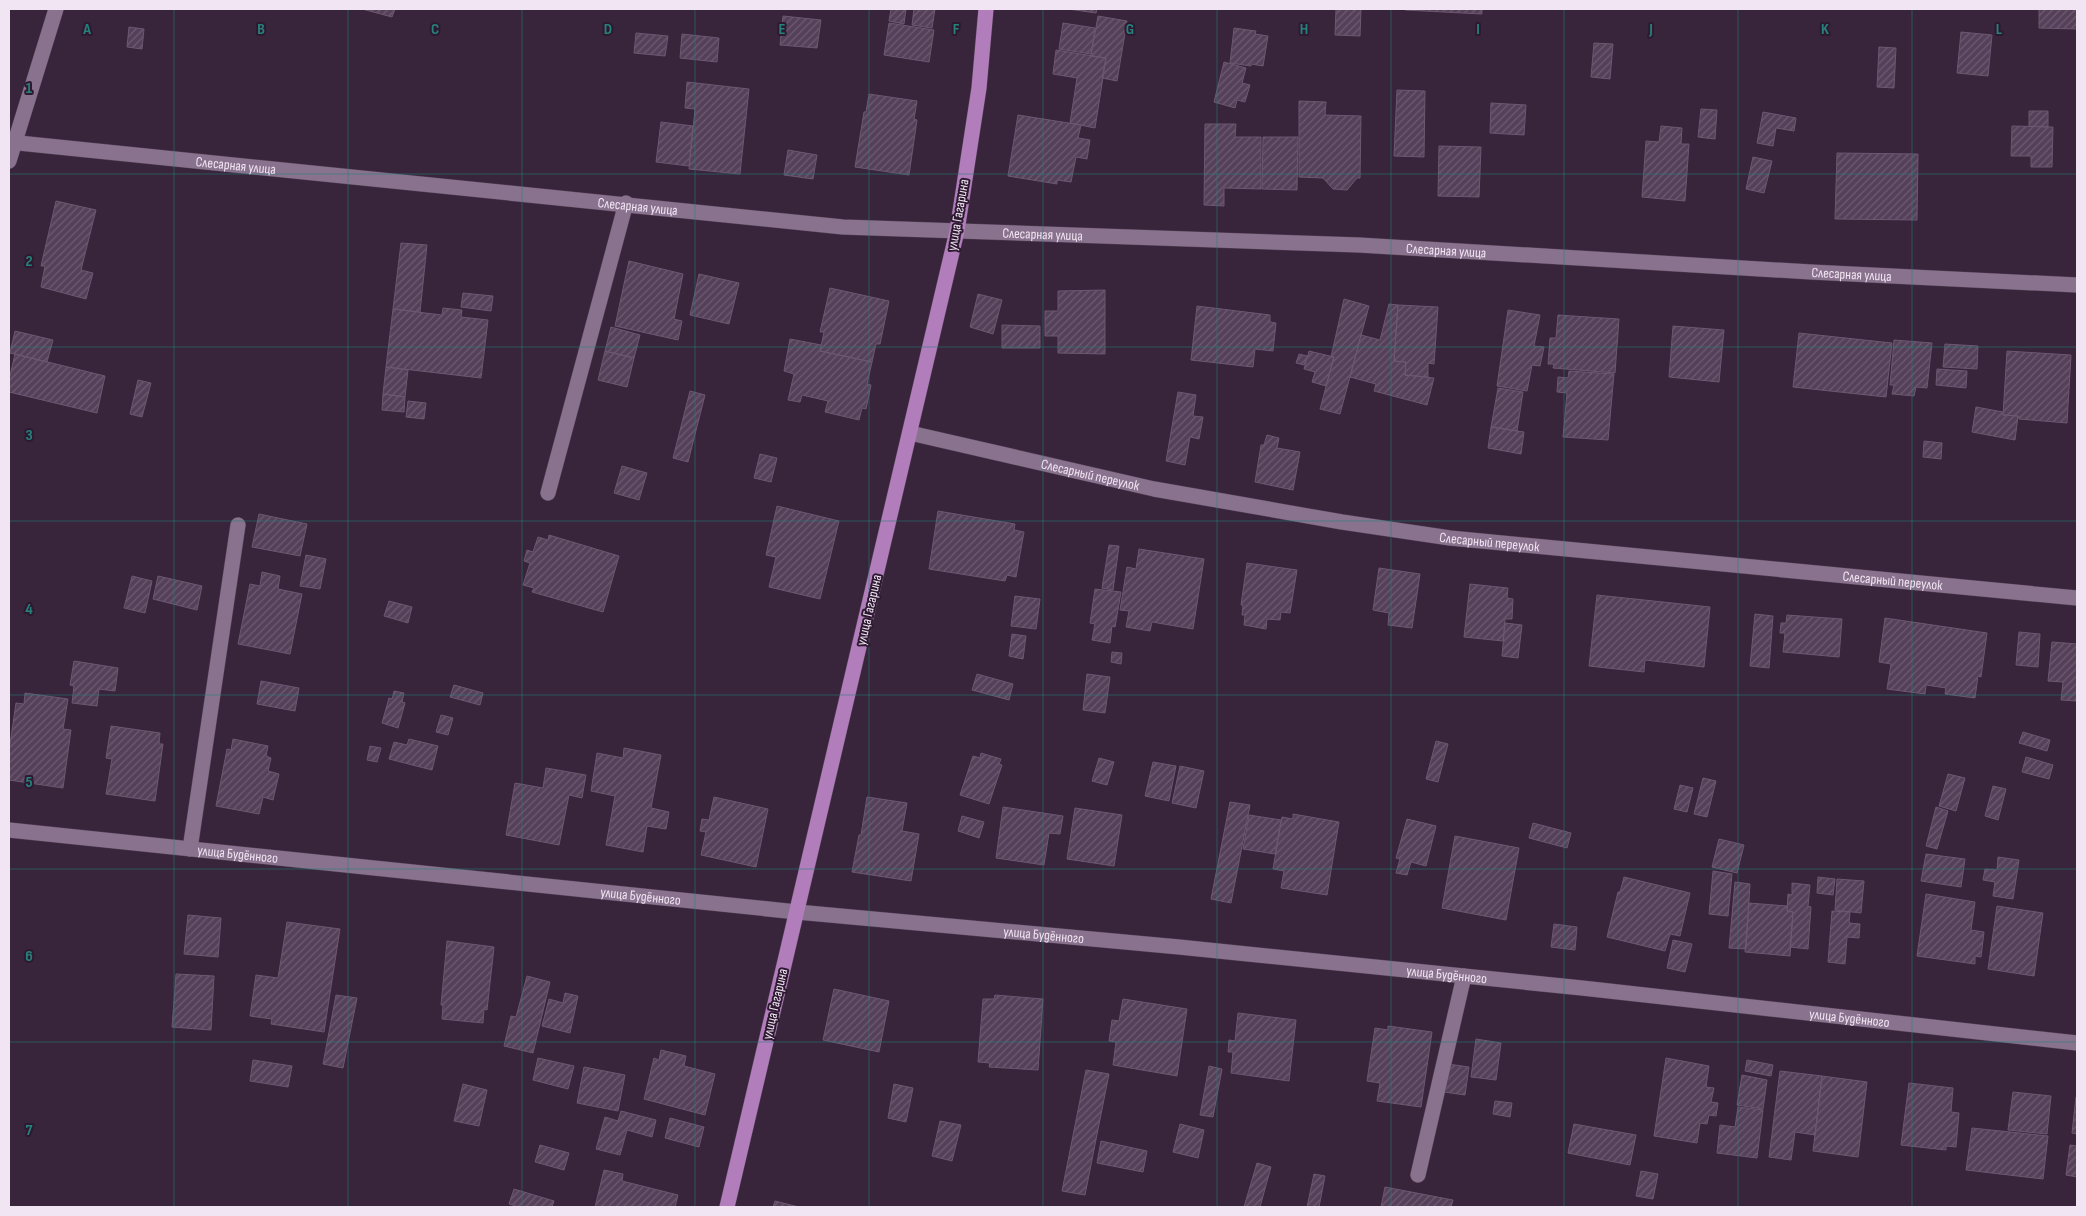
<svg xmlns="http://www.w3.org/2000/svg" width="2086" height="1216" font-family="'Sofia Sans Condensed',sans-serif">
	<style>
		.building { fill: url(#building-hatch); stroke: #6d5771 }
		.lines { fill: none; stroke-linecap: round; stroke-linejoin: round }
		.minor-casing { stroke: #514054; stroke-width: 16 }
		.major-casing { stroke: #514054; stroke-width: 16 }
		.minor { stroke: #89728d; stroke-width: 15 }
		.major { stroke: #b17dbb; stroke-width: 15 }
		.grid { fill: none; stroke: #26817b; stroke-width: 1; stroke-opacity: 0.55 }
		.labels { text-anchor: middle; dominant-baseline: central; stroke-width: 4; stroke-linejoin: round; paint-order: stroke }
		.street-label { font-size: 14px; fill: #f1e4f3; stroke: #2d1a31 }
		.grid-label { font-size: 16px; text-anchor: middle; font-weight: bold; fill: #26817b; stroke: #2d1a31; stroke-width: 4; stroke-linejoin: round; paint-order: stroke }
	</style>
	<defs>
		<pattern id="building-hatch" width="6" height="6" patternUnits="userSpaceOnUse" patternTransform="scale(1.25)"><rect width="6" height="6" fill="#554059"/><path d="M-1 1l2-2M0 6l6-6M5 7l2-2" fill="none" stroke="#6e5b71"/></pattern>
	</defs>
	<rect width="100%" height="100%" fill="#38243b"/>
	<path class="building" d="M362 9H395L392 17Z
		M891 9H906L904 24 889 21Z
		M914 9H935L932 28 912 25Z
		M1068 9H1097L1096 13Z
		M1336 9H1361L1360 36 1335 35Z
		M1405 9H1482V14L1405 10Z
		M2039 9H2077V29L2039 28Z
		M783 16 821 20 817 48 780 45Z
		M1098 16 1127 21 1117 81 1102 78 1106 58 1091 56Z
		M889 23 934 30 929 62 884 55Z
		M1063 23 1095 28 1091 54 1059 49Z
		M129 27 144 29 142 49 127 47Z
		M1234 28 1256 31 1255 34 1268 36 1263 66 1251 64V66L1230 63Z
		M1961 32 1992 35 1988 76 1957 73Z
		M636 33 668 36 665 56 634 53Z
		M682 34 719 38 717 62 680 58Z
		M1594 43 1613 44 1610 79 1591 77Z
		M1879 47 1896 48 1894 88 1877 87Z
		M1056 50 1106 58 1095 128 1070 123 1077 78 1053 74Z
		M1224 62 1246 68 1242 83 1250 85 1245 102 1237 100 1235 108 1214 102Z
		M687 82 749 89 740 174 689 169 695 109 685 108Z
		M1397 90 1425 91 1424 157 1394 156Z
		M869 94 917 101 914 119 917 120 909 175 855 167 864 112H866Z
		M1299 101 1326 102 1325 115 1361 116 1360 178H1357L1347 190 1333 189 1323 178 1299 177Z
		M1491 103 1526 105 1524 135 1490 133Z
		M1701 109 1717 110 1715 139 1698 137Z
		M2029 111H2048V127L2029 126Z
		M1763 112 1796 118 1794 131 1776 128 1773 146 1757 143Z
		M1018 115 1081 125 1078 138 1090 140 1087 159 1076 157 1071 182 1057 180V184L1008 176Z
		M661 122 693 126 689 166 656 162Z
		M1205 124H1236L1235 137H1261V189L1224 188V206L1204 205Z
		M1661 126 1682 128 1681 144H1689L1685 201 1642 197 1646 141 1659 142Z
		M2012 126 2053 127 2052 167H2031V156H2011Z
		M1263 137H1298L1297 190 1262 189Z
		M1439 146 1481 147 1479 197 1438 196Z
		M788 150 817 155 813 179 784 175Z
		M1837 153 1918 154 1917 220 1835 219Z
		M1753 157 1772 161 1764 193 1746 189Z
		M56 201 96 210 81 270 93 273 86 299 41 287 45 266H41Z
		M401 243 427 245 420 312 393 309Z
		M629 261 683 274 674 319 682 321 678 340 615 326Z
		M699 274 739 283 729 324 690 315Z
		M830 288 889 301 880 344H876L872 362 820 351 824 332H820Z
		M1105 290V354L1058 353V336H1045V311H1058V291Z
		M463 293 493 296 491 311 461 307Z
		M978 294 1002 300 993 334 970 327Z
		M1344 299 1369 306 1340 414 1320 409 1334 357H1331Z
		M1389 304 1398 305 1394 361 1406 362 1405 375 1434 378 1427 405 1374 391 1376 384 1350 377 1361 335 1380 340Z
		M1398 305 1438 307 1434 364 1428 363V377L1405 375 1406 362 1394 361Z
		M1197 306 1270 315V322L1276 323 1273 351 1255 349 1253 367 1191 360Z
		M443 308 462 310 461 317 488 320 481 378 386 367 393 309 442 315Z
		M1508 310 1540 315 1534 346 1544 347 1540 366 1532 365 1527 391 1497 386Z
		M1558 315 1619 319 1615 373 1553 368 1554 364H1548L1550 338H1556Z
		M1002 325 1040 326V348H1002Z
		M1673 326 1724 330 1719 382 1669 377Z
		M611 327 640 335 634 358 605 351Z
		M15 331 53 340 47 362 10 353Z
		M1799 333 1892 343 1886 397 1793 387Z
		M790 339 821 345 820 351 872 362 867 384 871 385 866 409 862 408 859 420 825 412 828 401 802 395 800 402 788 400 794 374 784 371Z
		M1894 340 1932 343 1927 388 1916 387 1914 396 1892 394 1894 385H1890Z
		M1945 344 1978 346 1977 369 1943 367Z
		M605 351 634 358 627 387 598 380Z
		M1309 351 1334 357 1326 386 1312 382 1315 372 1304 369Z
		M2007 351 2071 355 2067 423 2019 419 2018 416 2003 415Z
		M15 354 105 376 97 413 9 392V380Z
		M1299 354 1307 356 1304 365 1296 363Z
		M386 367 408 370 405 397 383 394Z
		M1937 369 1967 371 1966 388 1936 385Z
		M1569 371 1614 374 1608 440 1563 437 1567 393 1557 392 1558 377 1568 378Z
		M138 380 151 383 142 417 130 414Z
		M1498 388 1523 392 1517 431 1491 427Z
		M690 391 705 395 688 462 673 458Z
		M1178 392 1196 395 1193 416 1203 417 1199 439 1190 437 1185 465 1166 461Z
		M383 394 405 397 404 412 382 410Z
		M408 401 426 403 424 419 406 417Z
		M1976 407 2003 412V415L2018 416 2015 440 1972 432Z
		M1491 427 1524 432 1521 454 1488 448Z
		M1267 435 1279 438 1277 448 1300 452 1293 490 1255 482 1261 445H1264Z
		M1924 441 1942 443 1941 459 1923 457Z
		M760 454 777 458 771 482 754 478Z
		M622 466 647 473 639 500 614 493Z
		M777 506 839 521 820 599 769 587 776 557 766 555Z
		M938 511 1015 524 1014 530 1024 532 1016 577 1007 575 1005 581 929 569Z
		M259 514 307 524 300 556 252 547Z
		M549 535 619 556 603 612 532 592 534 588 523 585 530 563 524 561 527 550 533 552 538 537 548 540Z
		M1109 545 1119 546 1113 590 1102 588Z
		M1139 549 1204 559 1193 629 1152 622 1150 631 1126 627 1129 611 1120 610 1127 567 1136 569Z
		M306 555 326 559 320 589 300 586Z
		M1247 563 1297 570 1290 613 1281 612 1280 620 1267 619 1266 629 1244 625 1245 615H1242L1243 605H1241Z
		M1379 568 1420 574 1412 628 1388 625 1389 613 1373 610Z
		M262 572 280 576 278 589 302 594 290 654 238 644 250 584 260 586Z
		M132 576 152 581 145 613 124 608Z
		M158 576 202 586 197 610 153 599Z
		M1470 584 1508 588 1507 598 1513 599 1512 619H1505L1503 641 1464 637Z
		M1095 589 1121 592 1115 627 1112 626 1110 643 1092 640 1095 624 1090 623Z
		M1597 595 1710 607 1704 667 1645 660 1644 672 1589 666Z
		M1015 596 1040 599 1036 629 1011 626Z
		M389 601 412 607 408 623 384 616Z
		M1755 614 1773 616 1769 668 1750 666Z
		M1787 615 1842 619 1839 657 1783 652 1785 633H1780L1781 623H1786Z
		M1885 618 1987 633 1981 677 1978 676 1975 698 1945 694 1946 688 1926 685 1925 694 1887 689 1891 664 1879 662Z
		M1505 623 1522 625 1518 658 1502 656Z
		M2019 632 2040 634 2038 667 2016 665Z
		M1012 634 1026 636 1023 659 1009 656Z
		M2052 642 2077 644V701L2061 700 2063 682 2048 681Z
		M1112 652 1122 653 1121 664 1111 662Z
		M74 661 118 668 115 691 99 689 97 706 72 703 74 686 70 685Z
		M977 674 1013 684 1009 700 972 690Z
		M1087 674 1110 677 1105 713 1083 710Z
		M261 681 299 688 295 711 257 704Z
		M454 685 483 693 480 705 450 697Z
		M394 691 404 693 402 702 405 703 398 728 382 723 389 698 392 699Z
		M25 693 68 699 63 729 71 730 63 788 9 780V751L16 703 24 704Z
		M441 715 453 718 448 735 436 732Z
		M111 726 160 733 159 744H163L155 801 106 794 112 759 106 758Z
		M2023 732 2050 740 2047 751 2019 743Z
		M233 739 268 746 266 756 271 758 268 771 279 774 273 800 263 797 259 814 216 806 227 749 231 750Z
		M409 739 438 746 432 770 389 759 394 742 407 745Z
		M1436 741 1448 744 1438 782 1426 779Z
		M370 746 381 748 377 762 367 760Z
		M624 748 661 755 651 808 669 812 666 829 647 826 643 852 606 845 615 796 591 791 597 753 623 758Z
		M981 753 1001 759 999 764 1002 765 989 804 960 795 973 756 980 758Z
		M2026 757 2053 765 2049 779 2022 772Z
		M1099 758 1114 762 1107 785 1092 781Z
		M1153 762 1176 766 1169 801 1145 796Z
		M1180 766 1204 771 1196 808 1172 803Z
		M546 768 586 775 582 798 569 795 559 845 506 835 515 783 543 788Z
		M1948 774 1965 778 1956 811 1939 806Z
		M1703 778 1716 781 1707 817 1694 814Z
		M1680 785 1693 788 1687 812 1674 809Z
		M1993 786 2006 789 1998 820 1985 816Z
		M714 797 768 809 756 867 701 855 706 832 700 831 702 819 709 820Z
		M867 797 907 803 902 831 919 834 911 881 852 872 859 835H861Z
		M1230 802 1250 805 1231 903 1211 899Z
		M1003 807 1063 816 1060 834 1049 833 1044 865 996 858Z
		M1936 807 1948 811 1937 849 1926 846Z
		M1075 808 1122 815 1114 866 1067 859Z
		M1293 814 1339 822 1327 895 1281 888 1284 871 1273 869 1282 817 1293 819Z
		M1249 815 1281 820 1275 854 1243 849Z
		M962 816 984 822 979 838 958 831Z
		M1407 819 1436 826 1426 866 1411 862 1407 875 1396 873 1400 859 1396 858Z
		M1533 823 1571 833 1567 848 1529 838Z
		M1455 836 1519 848 1506 920 1442 908Z
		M1719 839 1744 845 1737 873 1712 867Z
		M1926 854 1965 859 1961 887 1921 881Z
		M1998 857 2019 860 2013 899 1993 896 1995 882 1983 880 1985 869 1997 870Z
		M1713 871 1732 874 1728 916 1709 914Z
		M1624 877 1690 893 1680 936 1670 934 1665 951 1607 937 1618 892H1620Z
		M1818 877 1835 879 1833 895 1817 893Z
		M1837 879 1864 881 1861 913 1835 910Z
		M1735 882 1750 884 1746 949 1729 948Z
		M1792 883 1810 885 1808 906 1811 907 1808 949 1790 947 1793 912 1787 911 1788 894 1792 895Z
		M1926 894 1975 902 1971 930 1984 932 1981 957 1975 956V964L1917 956Z
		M1749 903 1787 906V911L1793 912 1790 956 1745 952Z
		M1997 906 2043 913 2034 976 1988 969Z
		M1832 911 1850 912 1849 923 1860 924 1859 938 1847 937 1845 964 1828 962Z
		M188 915 221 918 218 957 184 954Z
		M287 922 340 929 324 1032 271 1024 272 1019 250 1016 256 975 278 978Z
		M1554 924 1577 927 1575 950 1551 947Z
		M1673 940 1692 944 1685 972 1667 968Z
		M447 941 494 947 487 1010 484 1009 483 1023 442 1019 443 1005H441Z
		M176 974 214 976 211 1030 172 1027Z
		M527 976 550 982 533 1053 504 1046 511 1016 516 1017Z
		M834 989 889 1001 879 1052 823 1040Z
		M565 993 578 996 570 1033 542 1026 549 999 563 1003Z
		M336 995 357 998 343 1068 323 1064Z
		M995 995 1043 999 1038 1070 989 1067 990 1063 978 1062 983 999H994Z
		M1123 999 1187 1009 1177 1076 1113 1065 1116 1042 1109 1041 1112 1020 1119 1021Z
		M1238 1013 1296 1020 1289 1081 1231 1073 1233 1052H1228L1229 1040 1235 1041Z
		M1388 1026 1432 1032 1421 1107 1377 1101 1380 1083 1367 1081 1375 1028 1388 1030Z
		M1476 1039 1501 1043 1496 1080 1471 1077Z
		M661 1050 686 1056 684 1066 715 1074 705 1115 644 1099 654 1058 659 1060Z
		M538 1058 574 1066 568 1089 533 1080Z
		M1666 1058 1709 1066 1706 1087 1714 1088 1711 1102 1718 1103 1716 1116 1709 1115 1707 1124 1700 1123 1697 1143 1654 1136Z
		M253 1060 292 1066 288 1087 250 1081Z
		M1747 1060 1773 1065 1771 1076 1745 1071Z
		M1448 1064 1469 1067 1465 1095 1444 1092Z
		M1209 1066 1222 1069 1213 1117 1200 1115Z
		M584 1067 625 1075 618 1111 577 1103Z
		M1086 1070 1109 1074 1085 1195 1062 1191Z
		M1780 1071 1822 1076 1815 1135 1795 1132 1791 1160 1769 1157Z
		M1742 1075 1767 1080 1763 1109 1737 1105Z
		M1822 1076 1867 1082 1858 1157 1813 1151Z
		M1909 1083 1953 1088 1951 1112 1959 1113 1956 1147 1946 1146V1150L1901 1145Z
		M463 1084 487 1090 479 1126 454 1121Z
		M894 1084 913 1088 906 1122 888 1118Z
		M2013 1092 2051 1096 2047 1134 2008 1130Z
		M2076 1097H2077V1134L2072 1133Z
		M1495 1101 1512 1103 1510 1117 1493 1114Z
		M1738 1107 1763 1110 1757 1158 1717 1153 1720 1125 1735 1127Z
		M621 1111 656 1120 652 1137 627 1130 620 1155 596 1149 605 1117 618 1121Z
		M670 1118 704 1127 699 1147 665 1138Z
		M940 1121 961 1125 952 1161 932 1156Z
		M1180 1124 1204 1130 1198 1158 1173 1152Z
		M1574 1124 1636 1135 1630 1165 1568 1153Z
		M1972 1128 2048 1136 2043 1179 1966 1170Z
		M1101 1141 1147 1151 1143 1172 1097 1163Z
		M540 1145 569 1153 564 1170 535 1162Z
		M2070 1145 2077 1146V1177L2066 1175Z
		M1257 1163 1271 1167 1260 1207H1244Z
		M604 1170 623 1174 622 1181 678 1195 675 1207H595Z
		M1641 1171 1658 1174 1653 1199 1636 1196Z
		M1314 1174 1325 1176 1319 1207H1307Z
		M1385 1187 1453 1200 1451 1207H1381Z
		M514 1189 554 1201 552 1207H520L509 1204Z
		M775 1201 799 1207H773Z"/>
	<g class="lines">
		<defs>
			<g id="minor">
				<path id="s1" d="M9 142 843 227 1359 245 1811 272 2077 285"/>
				<path d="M9 161 56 9"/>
				<path id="s2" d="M910 433 1154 489 1342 522 1450 538 2077 598"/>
				<path d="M548 493 626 203"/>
				<path id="s3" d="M9 830 797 912 1179 947 1582 988 2077 1043"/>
				<path d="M190 849 238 525"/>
				<path d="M1418 1175 1464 976"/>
			</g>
			<path id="major" d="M727 1207 957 231 979 88 986 9"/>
		</defs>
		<use href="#minor" class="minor-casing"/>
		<use href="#major" class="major-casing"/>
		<use href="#minor" class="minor"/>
		<use href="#major" class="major"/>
	</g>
	<path class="grid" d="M174 9V1207M348 9V1207M522 9V1207M695 9V1207M869 9V1207M1043 9V1207M1217 9V1207M1391 9V1207M1564 9V1207M1738 9V1207M1912 9V1207M9 174H2077M9 347H2077M9 521H2077M9 695H2077M9 869H2077M9 1042H2077"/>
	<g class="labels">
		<g class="street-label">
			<text stroke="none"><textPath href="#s1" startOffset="228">Слесарная улица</textPath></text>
			<text stroke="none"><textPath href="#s1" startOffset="632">Слесарная улица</textPath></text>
			<text transform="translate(958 215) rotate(-80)">улица Гагарина</text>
			<text stroke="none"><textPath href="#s1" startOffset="1038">Слесарная улица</textPath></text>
			<text stroke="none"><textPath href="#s1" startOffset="1442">Слесарная улица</textPath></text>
			<text stroke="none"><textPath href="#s1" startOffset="1848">Слесарная улица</textPath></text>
			<text stroke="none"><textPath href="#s2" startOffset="185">Слесарный переулок</textPath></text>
			<text stroke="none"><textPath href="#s2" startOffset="590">Слесарный переулок</textPath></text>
			<text stroke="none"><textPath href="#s2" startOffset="995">Слесарный переулок</textPath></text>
			<text transform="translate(869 610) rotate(-77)">улица Гагарина</text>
			<text stroke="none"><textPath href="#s3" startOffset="230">улица Будённого</textPath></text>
			<text stroke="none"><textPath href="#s3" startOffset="635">улица Будённого</textPath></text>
			<text stroke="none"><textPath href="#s3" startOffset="1040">улица Будённого</textPath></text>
			<text stroke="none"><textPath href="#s3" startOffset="1445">улица Будённого</textPath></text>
			<text transform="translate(775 1004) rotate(-77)">улица Гагарина</text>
			<text stroke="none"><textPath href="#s3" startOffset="1850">улица Будённого</textPath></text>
		</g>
	</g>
	<g class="grid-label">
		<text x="87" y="34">A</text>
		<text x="261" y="34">B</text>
		<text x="435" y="34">C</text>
		<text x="608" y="34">D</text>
		<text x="782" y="34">E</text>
		<text x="956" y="34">F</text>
		<text x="1130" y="34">G</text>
		<text x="1304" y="34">H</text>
		<text x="1478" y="34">I</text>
		<text x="1651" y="34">J</text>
		<text x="1825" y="34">K</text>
		<text x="1999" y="34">L</text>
		<text x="29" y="93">1</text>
		<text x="29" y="266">2</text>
		<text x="29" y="440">3</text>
		<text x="29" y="614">4</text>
		<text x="29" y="787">5</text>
		<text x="29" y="961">6</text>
		<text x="29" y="1135">7</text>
	</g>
	<rect width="2086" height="1216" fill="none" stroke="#f1e4f3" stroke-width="20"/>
</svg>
